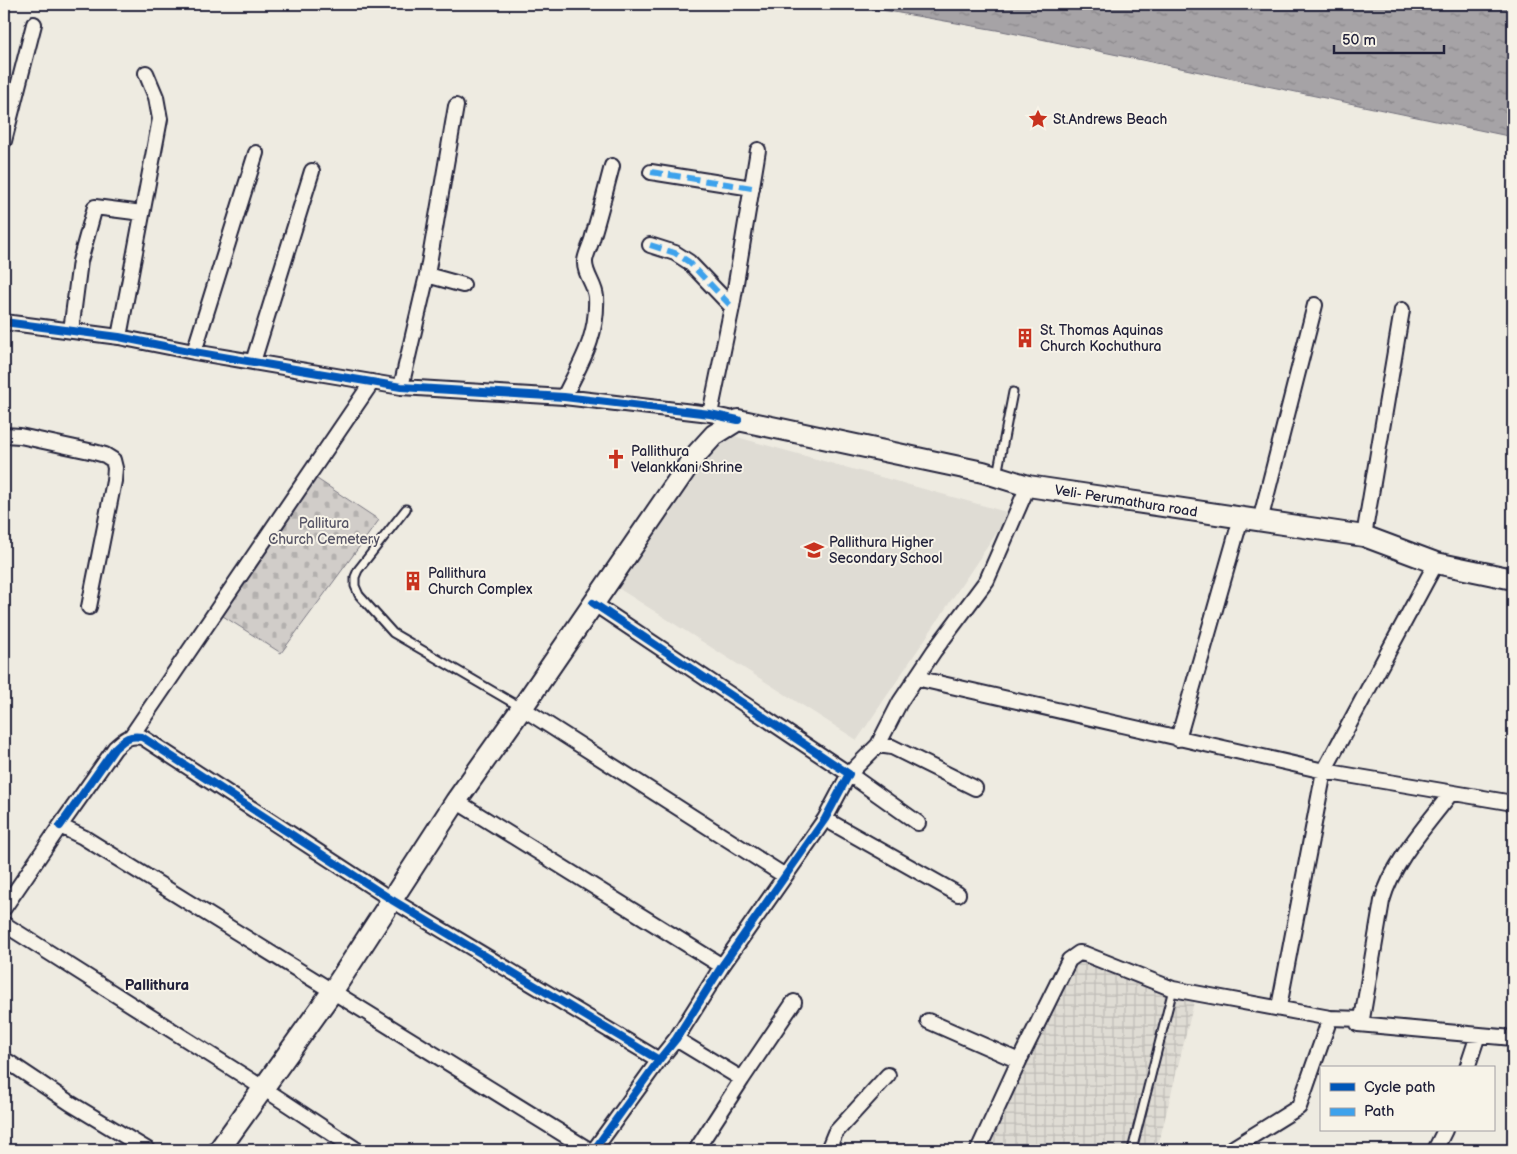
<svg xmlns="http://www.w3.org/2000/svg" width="1517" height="1154" font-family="'Balsamiq Sans',sans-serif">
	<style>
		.built { fill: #dfdcd4 }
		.industrial { fill: url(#industrial-grid) }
		.cemetery { fill: url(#cemetery-stones); stroke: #7a7882 }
		.water { fill: url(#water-ripples); stroke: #716f7b }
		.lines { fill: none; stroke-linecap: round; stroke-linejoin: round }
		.service-casing { stroke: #22223b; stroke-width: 11 }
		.minor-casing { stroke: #22223b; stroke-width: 18 }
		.secondary-casing { stroke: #22223b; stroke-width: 24 }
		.service { stroke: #f7f3e8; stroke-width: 7 }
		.minor { stroke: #f7f3e8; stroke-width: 14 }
		.secondary { stroke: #f7f3e8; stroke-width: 20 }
		.quiet { stroke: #3ea2ec; stroke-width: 6; stroke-dasharray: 12 6; stroke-linecap: butt }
		.cycleway-casing { stroke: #f7f3e8; stroke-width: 11 }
		.cycleway { stroke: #0057b8; stroke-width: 8 }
		.labels { text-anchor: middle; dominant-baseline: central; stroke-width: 4; stroke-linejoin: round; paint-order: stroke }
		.poi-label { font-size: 14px; fill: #22223b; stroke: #f7f3e8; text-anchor: start }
		.street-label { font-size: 14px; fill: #22223b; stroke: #f7f3e8 }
		.park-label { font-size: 14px; fill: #575566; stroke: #f7f3e8 }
		.neighbourhood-label { font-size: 15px; font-weight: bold; fill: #22223b; stroke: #f7f3e8 }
	</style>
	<defs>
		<pattern id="industrial-grid" width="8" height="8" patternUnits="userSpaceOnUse" patternTransform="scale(1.25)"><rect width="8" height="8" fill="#dfdcd4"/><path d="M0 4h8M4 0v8" fill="none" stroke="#bfbcb7"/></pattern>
		<pattern id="cemetery-stones" width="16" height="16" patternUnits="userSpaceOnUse" patternTransform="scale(1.25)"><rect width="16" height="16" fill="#d1cdc9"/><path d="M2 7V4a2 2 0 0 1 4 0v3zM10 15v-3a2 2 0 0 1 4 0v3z" fill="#b3b0ae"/></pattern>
		<pattern id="water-ripples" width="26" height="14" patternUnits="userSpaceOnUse" patternTransform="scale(1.25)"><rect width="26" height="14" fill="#a6a3a6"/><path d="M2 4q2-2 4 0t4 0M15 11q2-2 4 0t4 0" fill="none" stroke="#878488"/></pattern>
	</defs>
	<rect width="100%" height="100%" fill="#eeebe1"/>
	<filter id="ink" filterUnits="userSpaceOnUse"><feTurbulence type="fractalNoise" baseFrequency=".02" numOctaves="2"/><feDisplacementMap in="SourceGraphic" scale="10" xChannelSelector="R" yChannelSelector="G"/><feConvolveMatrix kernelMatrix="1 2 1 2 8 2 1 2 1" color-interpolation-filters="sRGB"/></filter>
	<g filter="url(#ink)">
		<path class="built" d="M730 435 1010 513 857 740 618 588 713 447Z"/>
		<path class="industrial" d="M1075 946 1197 990 1157 1150H978Z"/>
		<path class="cemetery" d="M314 477 379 520 281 653 223 616Z"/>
		<path class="water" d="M830 4H1513V137L1002 31 888 11Z"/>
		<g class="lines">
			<defs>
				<path id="service" d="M997 475 1013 392
					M406 509 358 570 355 577V586L359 595 393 633 520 707
					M1132 1150 1173 989"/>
				<path id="minor" d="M4 141 34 24
					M651 172 752 188
					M650 245 675 253 689 262 732 307
					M427 275 463 285
					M4 322 119 337 194 352 401 387 564 397 710 414 738 420
					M71 331 80 261 95 207 142 213
					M119 337 160 119 156 97 146 73
					M194 352 256 153
					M253 362 312 171
					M401 387 427 275 456 106
					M564 397C581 362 598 337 596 297 595 284 584 274 585 261 586 253 591 245 593 236 600 213 606 189 612 166
					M710 414 732 307 758 150
					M4 435 20 436 94 452 105 455 113 460 115 468 114 481 89 607
					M1260 521 1315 305
					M1364 536 1402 310
					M593 603 849 774 825 819 722 966 676 1039 659 1060 594 1150
					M916 678 1324 771 1513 803
					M522 708 785 876
					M132 735 372 382
					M1178 739 1241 518
					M878 745 900 702 934 651 987 580 1028 486
					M456 801 722 966
					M825 819 958 894
					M918 823 849 774 878 745 892 747 975 788
					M60 826 115 748C125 739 128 735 142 737L392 900 659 1060
					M4 908 60 826 83 837 589 1150
					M4 924 263 1088 357 1150
					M1279 1007 1324 771 1436 563
					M1362 1019 1382 901C1393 861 1427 825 1451 793
					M928 1021 1019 1061
					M676 1039 742 1079 696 1150
					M4 1059 70 1103 148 1150
					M1467 1068 1478 1035
					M742 1079 794 1002
					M828 1150 835 1133 888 1075
					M978 1150 1019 1061 1069 960 1079 953 1085 954 1173 989 1330 1018 1362 1019 1358 1024 1513 1038
					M1230 1150 1299 1107 1330 1018
					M1435 1150 1445 1130"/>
				<path id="secondary" d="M219 1150 332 992 456 801 522 708 694 457 714 435 738 420 983 472 1028 486 1364 536 1436 563 1513 579"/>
			</defs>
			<use href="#service" class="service-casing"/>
			<use href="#minor" class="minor-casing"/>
			<use href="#secondary" class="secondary-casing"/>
			<use href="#service" class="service"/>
			<use href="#minor" class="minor"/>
			<use href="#secondary" class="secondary"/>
			<path class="quiet" d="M651 172 752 188
				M650 245 675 253 689 262 732 307"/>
			<defs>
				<path id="cycleway" d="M4 322 119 337 194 352 401 387 564 397 710 414 738 420
					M593 603 849 774 825 819 722 966 676 1039 659 1060 594 1150
					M60 826 115 748C125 739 128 735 142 737L392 900 659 1060"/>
			</defs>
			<use href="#cycleway" class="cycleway-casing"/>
			<use href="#cycleway" class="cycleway"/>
		</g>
	</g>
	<defs>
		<symbol id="sight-bare" viewBox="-9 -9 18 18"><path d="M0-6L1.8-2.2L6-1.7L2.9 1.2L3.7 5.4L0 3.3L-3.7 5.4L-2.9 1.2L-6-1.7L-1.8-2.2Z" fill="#c8321e" stroke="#f7f3e8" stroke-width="2.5" paint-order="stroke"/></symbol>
		<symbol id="building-bare" viewBox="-9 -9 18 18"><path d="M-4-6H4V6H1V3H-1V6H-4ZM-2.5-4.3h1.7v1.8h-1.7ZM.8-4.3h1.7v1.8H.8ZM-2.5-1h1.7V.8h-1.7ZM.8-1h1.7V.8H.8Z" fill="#c8321e" stroke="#f7f3e8" stroke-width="2.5" paint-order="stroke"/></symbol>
		<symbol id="church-bare" viewBox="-9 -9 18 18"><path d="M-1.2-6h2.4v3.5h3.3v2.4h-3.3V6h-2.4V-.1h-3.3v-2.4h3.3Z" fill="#c8321e" stroke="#f7f3e8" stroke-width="2.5" paint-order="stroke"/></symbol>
		<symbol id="school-bare" viewBox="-9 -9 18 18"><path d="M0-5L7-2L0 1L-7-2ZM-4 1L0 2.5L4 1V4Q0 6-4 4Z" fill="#c8321e" stroke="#f7f3e8" stroke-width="2.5" paint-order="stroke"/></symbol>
	</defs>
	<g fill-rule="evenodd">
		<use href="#sight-bare" x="1024" y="105" width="28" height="28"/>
		<use href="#building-bare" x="1011" y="324" width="28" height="28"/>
		<use href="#church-bare" x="602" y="445" width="28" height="28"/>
		<use href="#school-bare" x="800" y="536" width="28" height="28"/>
		<use href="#building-bare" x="399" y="567" width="28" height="28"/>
	</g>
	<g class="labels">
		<g class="poi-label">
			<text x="1053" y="119">St.Andrews Beach</text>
			<text x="1040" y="330">St. Thomas Aquinas<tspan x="1040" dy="16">Church Kochuthura</tspan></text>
			<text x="631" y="451">Pallithura<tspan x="631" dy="16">Velankkani Shrine</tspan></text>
			<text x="829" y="542">Pallithura Higher<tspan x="829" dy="16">Secondary School</tspan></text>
			<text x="428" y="573">Pallithura<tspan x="428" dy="16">Church Complex</tspan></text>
		</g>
		<g class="street-label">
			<text transform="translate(1126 501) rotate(9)">Veli- Perumathura road</text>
		</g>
		<g class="park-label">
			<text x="324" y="523">Pallitura<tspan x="324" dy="16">Church Cemetery</tspan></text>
		</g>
		<g class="neighbourhood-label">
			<text x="157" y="985">Pallithura</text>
		</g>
	</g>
	<rect width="1517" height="1154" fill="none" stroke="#f7f3e8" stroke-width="20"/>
	<rect x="10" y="10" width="1497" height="1134" fill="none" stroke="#22223b" stroke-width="2" filter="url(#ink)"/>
	<rect x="1320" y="1066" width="175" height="65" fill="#f7f3e8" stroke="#a29fa3"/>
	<rect x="1330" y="1083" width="25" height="8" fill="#0057b8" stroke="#a29fa3"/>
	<text x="1364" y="1092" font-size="15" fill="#22223b">Cycle path</text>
	<rect x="1330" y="1108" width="25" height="8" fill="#3ea2ec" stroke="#a29fa3"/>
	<text x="1364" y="1116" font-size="15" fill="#22223b">Path</text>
	<path d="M1334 45v8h110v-8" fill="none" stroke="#22223b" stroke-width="2.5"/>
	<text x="1342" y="45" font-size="15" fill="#22223b" stroke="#f7f3e8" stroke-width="4" paint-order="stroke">50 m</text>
</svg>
